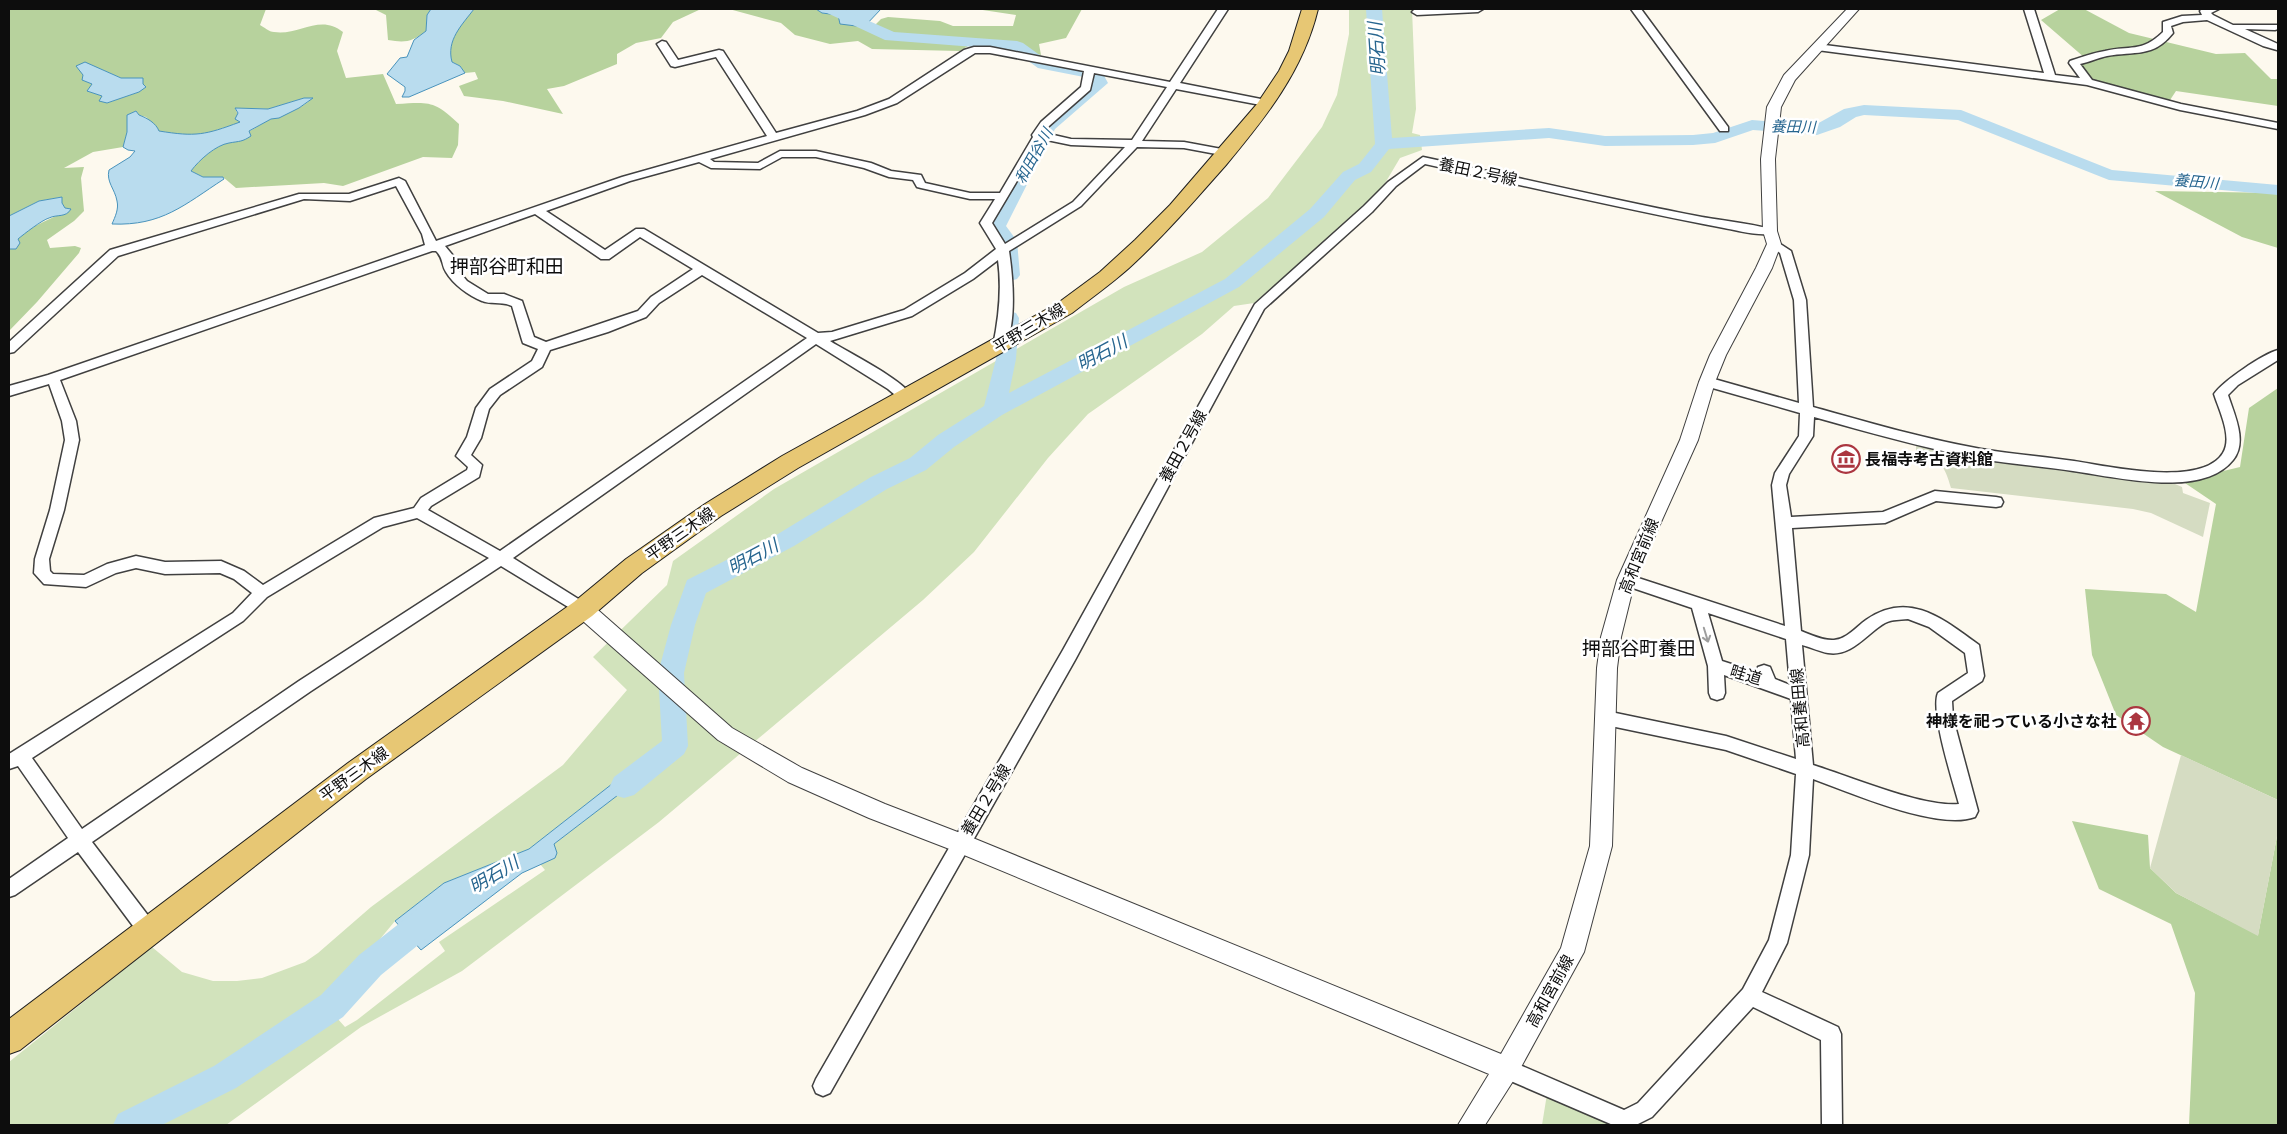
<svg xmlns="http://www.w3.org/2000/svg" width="2287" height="1134" font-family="'Times New Roman','Noto Sans JP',serif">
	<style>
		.green { fill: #d2e3bc; fill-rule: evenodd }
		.forest { fill: #b7d29d; fill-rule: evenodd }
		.cemetery { fill: #d5dcc2 }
		.water { fill: #b9dcee; stroke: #4993bc }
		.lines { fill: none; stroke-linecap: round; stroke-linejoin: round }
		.river { fill: #b9dcee; fill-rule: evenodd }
		.minor-casing { stroke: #404040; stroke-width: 3 }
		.tertiary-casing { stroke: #404040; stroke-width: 2 }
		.primary-casing { stroke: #1e1e1e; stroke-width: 2 }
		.minor { fill: #fff; fill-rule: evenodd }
		.tertiary { fill: #fff; fill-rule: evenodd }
		.primary { fill: #e7c774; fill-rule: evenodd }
		.oneway { stroke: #9e9e9e }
		.labels { text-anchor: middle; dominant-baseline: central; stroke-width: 5; stroke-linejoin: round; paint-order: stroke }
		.far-water-label { font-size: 15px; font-style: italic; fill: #26658f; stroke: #fff }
		.street-label { font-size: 16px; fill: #0d0d0d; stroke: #fff }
		.poi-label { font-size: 16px; font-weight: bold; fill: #0d0d0d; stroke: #fff; text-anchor: start }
		.water-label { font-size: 18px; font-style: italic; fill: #26658f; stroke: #fff }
		.quarter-label { font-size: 19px; fill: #0d0d0d; stroke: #fff }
	</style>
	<rect width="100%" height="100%" fill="#fdf9ee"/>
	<path class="green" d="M1349 9H1412L1416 109 1412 133 1420 135 1422 150 1400 158 1378 195 1254 303 1234 306 1202 334 1088 414 1048 458 974 552 923 600 659 822 462 971 361 1027 226 1125H9V1062L152 947 182 972 213 981H237L262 978 305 962 318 953 371 907 563 765 627 690 593 657 667 585 673 561 774 489 1124 287 1202 252 1268 198 1322 127 1337 95 1349 34ZM652 769 554 844 555 858 540 864 545 870 439 942 445 951 357 1020 345 1027 321 1000 361 962 395 921 444 883 529 849 626 773Z
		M1547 1094 1608 1119 1609 1125H1542Z"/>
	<path class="forest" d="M9 9H266L260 25C264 27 269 32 274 32 299 36 320 13 343 32L337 51 346 78 383 74 396 104C429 102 434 100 459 124L458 145 452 158 423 157 343 186 324 183 236 188 223 177H203L191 171C199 161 215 145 229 143 239 140 241 142 251 136L248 132C256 128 262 123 269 120 284 113 300 111 312 98H304L268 109 235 108 241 122 205 134 191 136 159 131 146 117 139 115 136 111 127 115V132L123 147 93 152 64 168 84 167 81 178 84 211 74 221 47 240 50 248 75 246 81 248 79 253 37 302 9 331V249H16L17 239C33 224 52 219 70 209L65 208 62 203V197L39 201 9 216ZM103 70 121 78H143L139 92 107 103 102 96 88 91 93 84 83 75Z
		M374 9H431L427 15 426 31C412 42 405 43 388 40L386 15Z
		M474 9H701L673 22 661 38 636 43 617 54V64L564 86 547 89 563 114 503 101 464 96 459 86 478 79 475 72 465 73 460 66 452 62C446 39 461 26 474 9Z
		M729 9H816L822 13 838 15 863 27 867 24 874 26 881 19 888 17 940 21 953 26H1013L1016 15 976 9H1082L1066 38 1039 44 1041 55 971 44 960 51 872 49 858 41 830 44 795 35 781 23Z
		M2060 9H2084L2129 33 2216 54 2245 53 2271 79H2278V106L2176 91 2170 100 2101 85 2073 66 2085 58 2041 20Z
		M2155 191 2278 193V248L2242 237Z
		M2278 388V800L2163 747 2116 715 2092 655 2085 589 2166 594 2196 612 2216 504 2182 481 2240 467 2249 408Z
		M2072 821 2148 835 2150 868 2176 893 2258 935 2278 831V1125H2189L2195 993 2171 924 2099 889Z"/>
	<path class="cemetery" d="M1916 443 2017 464 2175 484 2182 487 2183 493 2210 503 2203 537 2151 513 2133 509 1951 488C1945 467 1940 456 1916 452Z
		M2181 755 2278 800V831L2258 936 2176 893 2150 868Z"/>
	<path class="water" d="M431 9H474C462 25 446 40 452 62L460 66 465 73 409 97H402L405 91V87L387 74 400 58 407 57 414 40 426 31 427 15Z
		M816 9H881L864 27 840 24 838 15 822 13Z
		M85 62 121 78H143V84L146 87 139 92 107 103 99 101 102 96 87 91 92 84 82 80 83 75 76 66Z
		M304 98H313L299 108 279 118 271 119 249 131 251 136C242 142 240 141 229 143 216 145 199 160 191 171L203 177H223L224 179C184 205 162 226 112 224 115 217 119 209 117 201 115 189 106 182 109 170L130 157 135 151 128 150 123 147 127 132V115L136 111 139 115C147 118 156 123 159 131 196 137 205 135 240 122L235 119 238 113 235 108 268 109Z
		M62 197V203L65 208 71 209C66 218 57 214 49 218 42 220 24 234 18 239L20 243 16 249H9V216L39 201Z
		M645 762 652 769 554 844 557 853 555 858 522 873 421 950 395 921 444 883 529 849 626 773Z"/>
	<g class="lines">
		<path class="river" d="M822 9H842L894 32 1017 41 1023 43 1048 61 1064 62 1102 72 1108 83 1055 129 1006 226 1017 241 1020 275 1017 279 1010 281 1003 279 1000 275 999 242 987 226 1042 122 1091 82 1089 78 1038 68 1013 50 885 40 825 12Z
			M1366 9H1382L1392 138 1549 128 1605 136 1693 135 1713 133 1752 120 1815 125 1844 109 1864 105 1961 110 2112 170 2278 185V195L2109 180 1958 120 1864 115 1856 117 1840 127 1817 135 1753 130 1715 143 1693 145 1605 146 1549 138 1389 149 1371 172 1355 180 1324 217 1239 287 1002 415 954 447 926 470 887 489 794 546 706 593 695 625 684 673 688 746 684 754 634 795 624 798 614 795 610 786 614 777 662 741 658 673 671 625 687 580 778 534 871 477 910 458 938 435 984 406 996 359 999 318 1002 313 1009 311 1016 313 1019 318 1016 359 1009 393 1225 279 1310 209 1343 172 1359 164 1375 144Z
			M433 901 443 905 447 915 443 925 381 975 343 1017 236 1088 162 1125H113L118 1114 214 1066 321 995 359 955 423 905Z"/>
		<defs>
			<path id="minor" d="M1218 9H1228L1180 83 1266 100 1271 103 1266 106 1176 89 1142 141 1184 142 1227 150 1233 153 1227 156 1184 148 1137 147 1081 206 1009 251C1013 278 1017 325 1004 349H994L993 346C999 317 1002 289 998 260L973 279 912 316 830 341C849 353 902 379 913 397L911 400H901L888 389 816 344 513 558 588 605 591 609 588 613 583 615 578 613 501 566 311 691 92 842 156 926 158 932 156 938 149 941 142 938 78 852 15 895 9 897V879L68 838 18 766 9 769V754L233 613 252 593 234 579 220 573 165 574 136 568 116 573 86 587 44 584 34 573 35 559 50 510 65 440 62 421 49 384 9 396V386L48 375 425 245 422 234 396 186 350 201 304 199 118 256 14 352 9 353V342L110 250 299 194H349L399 178 405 181 436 241 622 177 767 136 716 57 675 67 671 66 657 44 662 41 666 42 678 60 719 50 723 51 776 133 857 111 889 99 964 50 974 47H990L1170 82ZM975 53H990L1084 71 1081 87 1041 122 1032 135 1033 137 1000 193H970L925 183 921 175 891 171 871 163 816 151H780L758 163 714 162 710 159 865 115 897 103ZM1094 73 1167 87 1132 140 1071 139 1045 133 1049 126 1090 90ZM1042 139 1071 145 1125 147 1073 202 1005 244 992 223ZM782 157H816L864 168 889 177 913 180 917 187 921 188 970 199H995L980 223 996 249 965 273 904 310 832 332 818 333 644 229H636L605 250 546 211 630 181 699 162 711 168 760 169ZM535 214 601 259H609L640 237 693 269 651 297 638 311 546 342 534 337 522 301 504 294H488L467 281 457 269 455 258 445 246ZM432 251H436C444 259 441 264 446 272 453 284 469 296 482 301 491 305 501 301 512 306L522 340 523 343 538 349 532 361 490 389 476 408 467 437 456 456 468 467 467 470 421 498 414 508 374 518 263 585 244 571 221 561 165 562 136 556 107 564 84 575 53 574 50 571 49 559 64 510 79 440 76 421 60 380ZM702 275 807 338 500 551 428 510 431 506 479 477 482 465 471 455 481 438 489 409 500 395 542 367 550 350 608 332 646 317 659 303ZM417 518 489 558 299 681 82 829 32 758 243 621 267 597 383 527Z
				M1424 9H1483L1478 12 1417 15 1412 12 1414 10Z
				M1631 9H1641L1728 127V131H1720Z
				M2024 9H2034L2055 75 2080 78 2069 63 2070 61C2082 57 2093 53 2105 51 2129 45 2142 53 2163 32V22L2182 16 2202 15 2200 11 2202 9H2219L2211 13 2213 15 2233 25H2278V29L2275 30 2245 29 2278 44 2277 50 2263 46 2207 20 2183 22 2171 26 2173 33C2153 58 2135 51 2107 56 2098 58 2089 62 2080 64L2092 80 2181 104 2278 123V129L2180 110 2087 85 1817 50 1812 47 1817 44 2044 73Z
				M1423 157C1516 177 1609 199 1702 217 1713 219 1773 227 1776 231 1769 239 1735 230 1724 228 1624 209 1525 186 1425 164L1396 186 1372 212 1264 309 1075 660 830 1093 823 1096 816 1093 813 1086 816 1079 1063 650 1255 304 1364 206 1388 182Z
				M1774 240 1791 251 1806 300 1813 407C1867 422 1921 438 1976 448 2008 454 2041 456 2074 461 2107 466 2202 488 2223 453 2233 437 2219 410 2214 394 2223 381 2263 354 2278 350V360L2238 385 2228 395C2234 414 2248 442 2233 460 2202 499 2116 477 2073 471 2041 466 2008 464 1975 458 1921 447 1867 432 1814 417L1813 436 1789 474 1786 485 1791 517 1883 512 1935 491 1996 497 2001 498 2003 502 2001 506 1996 507 1936 501 1885 523 1792 528 1801 631C1811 635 1824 641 1834 640 1847 639 1856 627 1866 620 1909 590 1943 619 1979 645L1984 676 1982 681 1952 701 1953 718 1978 811 1975 817C1938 831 1852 793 1813 779L1809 855 1787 943 1762 992 1838 1027 1841 1034 1842 1125H1822L1821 1040 1753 1007 1652 1117 1636 1125H1613L1499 1076 1496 1069 1499 1062 1506 1059 1624 1110 1638 1103 1743 989 1769 940 1791 855 1796 774 1726 750 1606 725 1600 723 1598 718 1600 713 1606 711 1726 736 1796 759 1791 699 1724 675 1725 693 1723 698 1717 700 1711 698 1709 693 1708 666 1692 608 1621 584 1618 580 1621 576 1626 574 1785 626 1772 485 1775 473 1799 436 1800 413 1702 385 1700 382 1707 377 1799 403 1794 300 1780 253 1768 244ZM1708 613 1786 639 1790 685 1775 679 1770 667 1764 665 1758 667 1756 672 1722 661ZM1908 619 1929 627 1965 653 1968 673 1938 693C1930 711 1953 782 1959 804 1924 808 1849 776 1813 765L1802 645C1811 647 1820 652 1828 653 1852 657 1867 633 1885 623 1893 619 1900 620 1908 619Z"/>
			<path id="tertiary" d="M1847 9H1859L1795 80 1781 107 1775 159 1777 231 1781 244 1772 268 1726 355 1715 382 1698 440 1635 580 1621 637 1617 668 1612 846 1584 952 1515 1078 1485 1125H1458L1489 1074 952 850 869 818 788 782 718 740 576 615 573 609 576 603 583 601 590 603 732 728 802 768 885 804 968 836 1501 1054 1561 948 1590 846 1597 668 1601 637 1617 580 1680 440 1699 382 1710 355 1756 268 1767 244 1763 231 1761 159 1767 107 1784 75Z"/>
			<path id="primary" d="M1302 9H1318C1303 71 1266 117 1226 165 1195 200 1164 236 1129 268 1111 284 1091 298 1072 313L798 468 721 516 642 573 592 616 366 779 20 1050 9 1054V1019L348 763 574 602 626 559 705 504 782 456 1058 303 1100 272 1135 240 1170 205 1257 104 1279 71 1289 51Z"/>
		</defs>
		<use href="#minor" class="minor-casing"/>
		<use href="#tertiary" class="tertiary-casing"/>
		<use href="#primary" class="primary-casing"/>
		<use href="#minor" class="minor"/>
		<use href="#tertiary" class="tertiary"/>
		<use href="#primary" class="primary"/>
	</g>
	<defs><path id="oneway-shaft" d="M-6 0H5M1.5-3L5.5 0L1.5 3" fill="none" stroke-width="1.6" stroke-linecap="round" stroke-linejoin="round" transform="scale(1.25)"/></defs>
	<use class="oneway" href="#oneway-shaft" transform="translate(1706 635) rotate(73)"/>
	<defs>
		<symbol id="museum-ring" viewBox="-11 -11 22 22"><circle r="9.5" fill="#fff" stroke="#ab3640" stroke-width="1.5"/><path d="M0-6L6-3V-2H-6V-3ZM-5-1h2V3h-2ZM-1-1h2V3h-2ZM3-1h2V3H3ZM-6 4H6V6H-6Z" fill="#ab3640"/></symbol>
		<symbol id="temple-ring" viewBox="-11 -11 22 22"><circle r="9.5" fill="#fff" stroke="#ab3640" stroke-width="1.5"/><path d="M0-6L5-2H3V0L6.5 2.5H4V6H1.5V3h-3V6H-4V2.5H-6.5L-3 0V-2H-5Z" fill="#ab3640"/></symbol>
	</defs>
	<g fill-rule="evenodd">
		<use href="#museum-ring" x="1830" y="443" width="32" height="32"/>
		<use href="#temple-ring" x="2120" y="705" width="32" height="32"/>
	</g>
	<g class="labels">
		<g class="far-water-label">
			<text transform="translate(1793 127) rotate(1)">養田川</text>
			<text transform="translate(1034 156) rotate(-61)">和田谷川</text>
			<text transform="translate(2196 182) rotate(5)">養田川</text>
		</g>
		<g class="street-label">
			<text transform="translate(1478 172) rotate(12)">養田２号線</text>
			<text transform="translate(1029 328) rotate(-31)">平野三木線</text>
			<text transform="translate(1183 446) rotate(-61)">養田２号線</text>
			<text transform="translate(680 534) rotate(-35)">平野三木線</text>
			<text transform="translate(1639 556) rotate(-68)">高和宮前線</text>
			<text transform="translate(1746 675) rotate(17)">畦道</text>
			<text transform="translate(1800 708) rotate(-95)">高和養田線</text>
			<text transform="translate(354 774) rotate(-36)">平野三木線</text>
			<text transform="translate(986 800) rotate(-59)">養田２号線</text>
			<text transform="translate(1550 991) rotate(-61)">高和宮前線</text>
		</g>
		<g class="poi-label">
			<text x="1865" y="459">長福寺考古資料館</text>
			<text x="2117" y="721" text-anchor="end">神様を祀っている小さな社</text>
		</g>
		<g class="water-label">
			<text transform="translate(1377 49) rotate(-94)">明石川</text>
			<text transform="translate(1102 353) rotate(-28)">明石川</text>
			<text transform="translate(753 557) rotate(-28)">明石川</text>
			<text transform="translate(494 875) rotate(-31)">明石川</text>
		</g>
		<g class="quarter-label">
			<text x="507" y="266">押部谷町和田</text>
			<text x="1639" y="648">押部谷町養田</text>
		</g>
	</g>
	<rect width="2287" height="1134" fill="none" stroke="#0d0d0d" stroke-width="20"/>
</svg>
